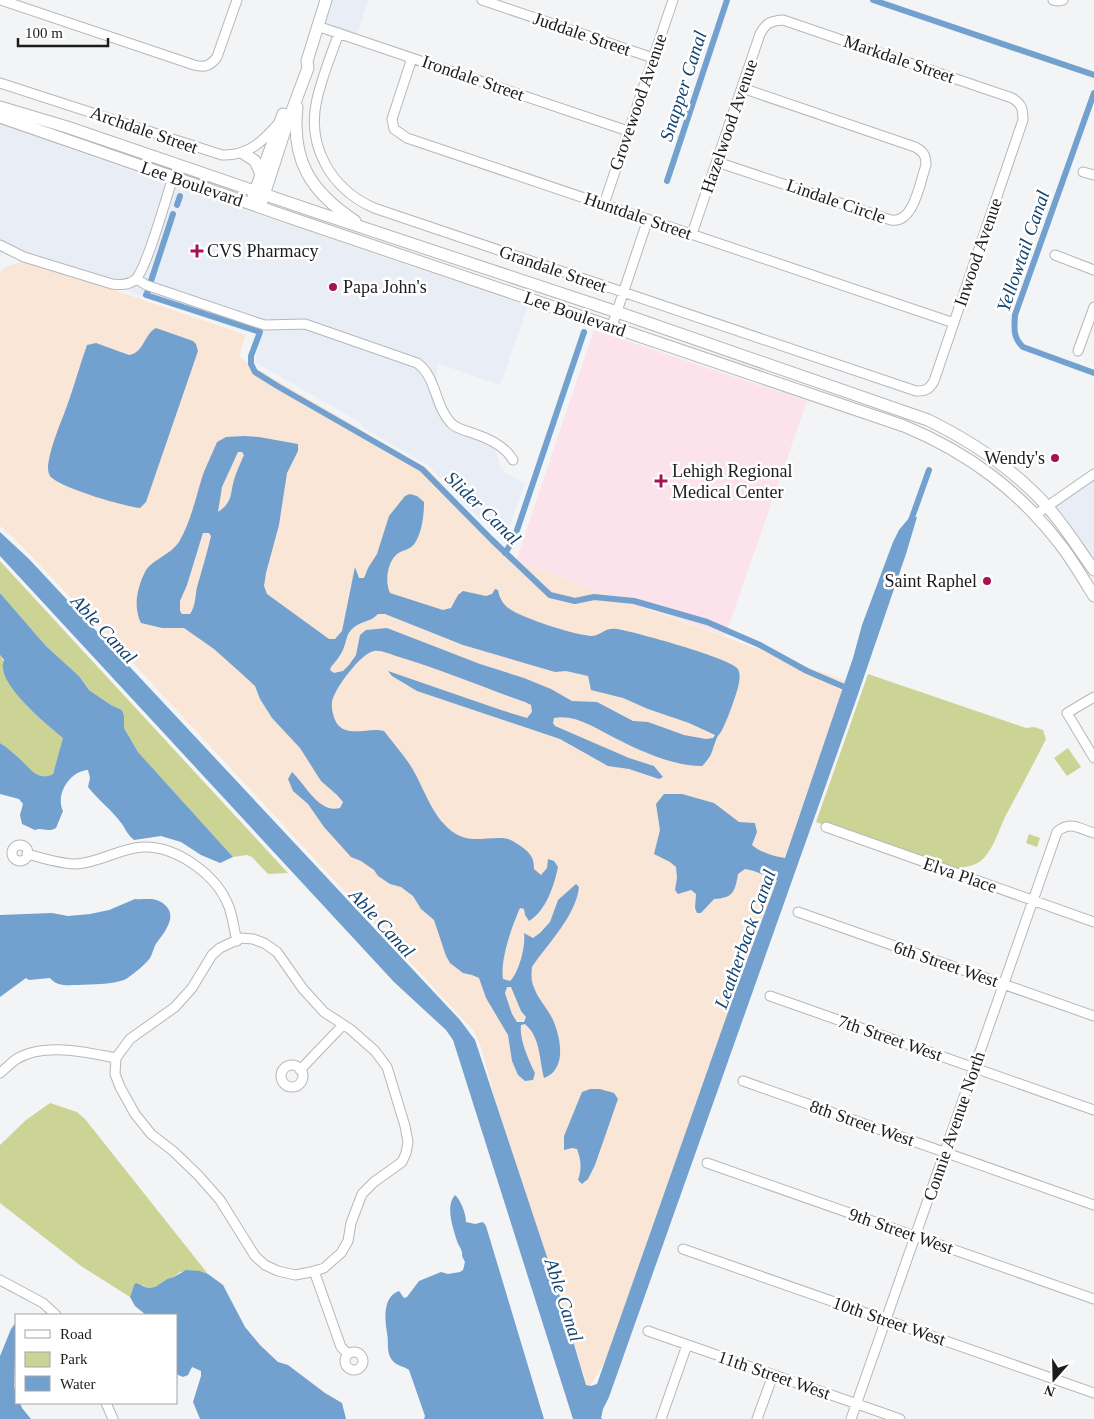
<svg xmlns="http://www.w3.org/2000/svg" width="1094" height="1419" font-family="Georgia,serif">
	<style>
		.built { fill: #e8edf6 }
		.industrial { fill: #f9e6d6 }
		.medical { fill: #fce2ea }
		.green { fill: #ccd495 }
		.water { fill: #73a1cf; fill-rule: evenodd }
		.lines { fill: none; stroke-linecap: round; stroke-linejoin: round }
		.canal { stroke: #73a1cf; stroke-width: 6 }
		.minor-casing { stroke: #b6b7b9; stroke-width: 11 }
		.major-casing { stroke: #b6b7b9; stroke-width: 13 }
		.minor { stroke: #fff; stroke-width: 9 }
		.major { stroke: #fff; stroke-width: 11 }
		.poi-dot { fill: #a41356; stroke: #fff; stroke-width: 2 }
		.labels { text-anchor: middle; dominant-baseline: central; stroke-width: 5; stroke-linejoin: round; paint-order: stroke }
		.street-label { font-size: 18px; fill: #1c1c1d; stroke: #fff }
		.poi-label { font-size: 18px; fill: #1c1c1d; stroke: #fff; text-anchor: start }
		.water-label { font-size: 19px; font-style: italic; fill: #124470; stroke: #fff }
	</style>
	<rect width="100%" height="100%" fill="#f3f4f5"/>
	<path class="built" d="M329 0H368L355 40 319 29Z
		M0 121 37 133 67 148 166 183 528 306 500 385 437 363 436 398 453 425 483 440 495 449 501 469 509 475 525 483 505 540 470 510 429 466 367 430 356 420 255 362 261 335 241 330 3 248 0 258Z
		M1094 476V562L1065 517 1051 501Z"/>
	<path class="industrial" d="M20 262 43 266 246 335 239 356 249 364 428 469 510 559 846 681 614 1347 588 1389 562 1303 506 1138 481 1047 474 1031 145 676 17 541 0 526V272L4 268Z"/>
	<path class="medical" d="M594 330 807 401 725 636 516 561Z"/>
	<path class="green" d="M0 561 288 873 268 874 252 857 247 855 233 857 138 752 124 728V716L122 710 111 705 89 690 79 676 46 646 0 593Z
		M0 655 31 708 51 728 64 738 53 774C37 782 29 768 19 758 13 753 7 747 0 743Z
		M868 674 1026 728 1034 727 1043 730 1046 739C1033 765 1019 791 1005 817 999 830 994 847 984 858 976 867 960 868 948 869L816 822Z
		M1068 748 1081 767 1067 776 1054 758Z
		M1029 834 1040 838 1037 847 1026 843Z
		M50 1103 77 1112 85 1119 208 1274 200 1271 180 1272 174 1277 167 1279 155 1287 148 1288 143 1285H134L130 1297 81 1266 0 1203V1145L26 1120Z"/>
	<path class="water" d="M156 328 193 341 196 344 198 351 146 502 140 508C123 506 60 488 50 476 48 473 48 469 48 465 51 444 61 423 68 403 75 384 80 364 87 345L96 343 129 355C144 353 144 334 156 328Z
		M244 436 259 437 298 444V451L287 473 279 525 266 573 264 586 267 594 329 639H335L342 631 355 567 359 578H364L368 568 377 554 389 516 405 496 410 494 417 496 424 502C424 515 422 532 415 543 410 551 401 549 395 556 387 565 385 582 390 593L443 610 451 608 458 595 463 591 486 596 492 594 495 589 498 590C499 596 502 603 507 607 518 617 577 636 592 636 602 635 605 627 617 629 632 631 733 659 738 669 743 679 735 696 732 706 729 714 726 722 722 730 720 734 717 736 716 740 711 753 713 755 702 766 673 766 640 751 615 738 596 729 576 714 554 718L553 723 555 726 629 758 654 766 663 777 659 779 629 769 608 766 560 739 417 691 392 676 388 671 501 710 527 718 532 712 531 705 525 702C482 687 440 669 396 656 390 654 381 650 374 651 361 653 334 689 332 702 331 709 334 721 339 726 351 737 370 727 384 731 393 743 404 755 412 768 425 790 433 820 456 834 471 843 486 837 502 838 509 838 516 843 522 847 531 854 534 858 534 869L541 875 547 868 548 859 554 861 558 867C554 886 546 911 529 921L525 915 524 909 520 908C512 926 500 960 503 979L510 981C519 973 526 945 524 933L533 938 540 933 550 922 558 900 576 884 579 887C576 916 548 943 532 967 531 975 531 982 535 990 539 1000 548 1009 553 1020 561 1038 567 1070 544 1078 539 1059 541 1038 525 1024L521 1025C519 1039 529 1061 535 1073L533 1080 525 1081 518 1075 512 1061 508 1035 486 998 479 978 472 975 463 973 450 963 446 956 434 920 421 909 413 896 401 887 390 884 378 876 374 870 361 861 351 857 324 827 308 804 293 791 288 779 292 772C305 784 319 814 340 808L343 802 337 795 321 781 300 748 272 718 260 699 255 686 242 674 214 649 184 628H162L141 623C133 607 137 588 145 572 150 561 170 555 179 542 190 523 195 501 201 481 205 467 212 455 217 442L226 437ZM238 452H242L244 455C241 462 238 468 236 474 229 491 235 501 218 512L222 487ZM209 533 211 536C207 553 202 570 197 587 195 596 196 605 190 614H182L180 611V601L187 585 202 536 203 533ZM378 614H385L463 645 555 672 566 671 588 676 591 690 623 698 648 709 689 723 715 735 713 738 706 739 684 735 648 722 633 721 597 702 572 701 551 689 524 678 480 664 387 628 366 630 360 635 356 655 349 665 343 671 334 673 330 670 331 667C336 661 342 654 344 647 347 640 346 635 352 629 361 620 370 623 378 614ZM507 987H511L521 1011 526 1017 524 1022H517L512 1014 505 993Z
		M917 517 906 554 855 703 609 1397 603 1409 601 1418 603 1419H573L453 1040 446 1030 394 982 0 556V532L29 559 460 1020 475 1040 558 1290 586 1385 591 1386 597 1384 733 998 777 880 754 871 745 869 738 874C735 892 733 898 714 899L701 913H697L695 908 696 894 691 890 678 894 675 890 677 878 676 867 670 862 654 854 660 830 656 804 664 794H682L714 803 739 822 755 823 757 832 752 845C760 852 775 857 785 858L853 658 862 625 893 542 899 530 909 518Z
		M0 593 46 646 79 676 89 690 111 705 122 710 124 716V728L138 752 233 857 220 863 201 855 181 842 161 836 134 840C128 835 126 830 122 824 112 810 98 800 88 787L90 778 88 770C70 771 55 794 63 811L56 828C47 833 43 827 35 830L22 824 20 815 23 804 19 799 0 794V743C7 747 13 753 19 758 29 767 37 782 53 774L63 738C47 725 4 689 3 668 2 667 4 660 4 660L0 655Z
		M135 899C144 900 153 897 161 902 179 913 167 929 158 941 154 945 153 953 150 958 147 963 129 978 124 980 109 985 93 984 78 985 68 985 57 987 50 978L29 980 26 978 0 997V915L52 913 68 916 90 914 109 910Z
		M590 1089H600L614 1093 618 1099 595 1165 588 1179 582 1184 578 1180C582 1168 581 1160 577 1149L572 1148 564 1150V1136L582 1092Z
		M455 1195C461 1200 466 1214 466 1222L475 1224 483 1222 486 1226 544 1419H424L425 1416 409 1370C404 1366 396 1366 392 1360 386 1352 389 1343 387 1333 385 1320 382 1297 399 1291L404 1298 407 1297 419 1281 441 1272 448 1274 460 1272 463 1270 465 1262 462 1256C463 1250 459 1247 457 1241 453 1228 445 1206 455 1195Z
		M186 1270 200 1271 208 1274 223 1285 245 1327 260 1345 278 1362 288 1365 325 1393 342 1403 346 1419H200L193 1402 201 1376V1371L192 1367 188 1375 183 1377 176 1374V1315H146L135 1306 130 1297 134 1285 136 1283 148 1288 155 1287 167 1279 174 1277Z
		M16 1322 14 1387 16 1392V1403H20L22 1408 31 1419H0V1356L11 1329Z"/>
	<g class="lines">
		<path class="canal" d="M873 0 1094 75
			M1094 93 1015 315C1014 328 1013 338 1023 347L1094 373
			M667 181 727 0
			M177 205 180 196
			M151 281 173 214
			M148 291 146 295 260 332 251 356V364L255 372 279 387 422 469 491 539 550 595 575 601 594 597 634 601 707 622 760 645 807 671 849 689
			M909 526 929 470
			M505 553 514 539 584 332"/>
		<defs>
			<path id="minor" d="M1 0 194 65C205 68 210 66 217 57L237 0
				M482 0 653 58
				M1053 0 1058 1 1063 0
				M317 26 628 131
				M339 33C331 55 322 77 317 99 306 146 331 189 374 208L916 391C925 391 929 390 934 381L1023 120C1023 109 1022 104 1012 98L783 20C770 21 766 23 760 34L692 234
				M412 58 392 119 394 129 407 138 954 323
				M0 83 222 155C248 156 262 142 278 124
				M717 162 891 220C914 224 920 182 926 165 926 155 923 151 915 147L742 88
				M1083 172 1094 175
				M604 204 673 0
				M0 245 24 257 112 284C121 285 128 285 135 280 146 271 167 195 173 177
				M1055 255 1094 270
				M137 279 146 285 255 322 265 325 305 324 417 363C437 377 434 405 451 423 456 429 468 431 475 434 490 439 505 446 513 460
				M612 326 648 219
				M1078 351 1094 307
				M1035 515 1094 474
				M1094 697 1067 713 1094 758
				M826 827 1094 922
				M12 853a8 8 0 1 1 16 0a8 8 0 1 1-16 0Z
				M27 854C43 858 60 864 76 864 99 863 120 848 143 847 177 846 217 875 229 907 233 918 234 930 237 941
				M798 912 1094 1016
				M241 938 253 939 264 943 277 952 303 989 324 1012 350 1029 375 1051 387 1067 405 1126 408 1142 406 1153 402 1162 374 1182 362 1194 351 1223 348 1241 341 1253 324 1268 311 1272 295 1275 278 1271 265 1265 255 1256 220 1200 198 1175 173 1151 151 1134 135 1114 120 1087 115 1074 116 1058 130 1039 175 1007 192 988 212 955 220 948Z
				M770 996 1094 1110
				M281 1076a11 11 0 1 1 22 0a11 11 0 1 1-22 0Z
				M300 1070 343 1025
				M0 1073C5 1069 10 1064 15 1060 42 1042 87 1052 116 1058
				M743 1081 1094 1205
				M707 1163 1094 1299
				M683 1249 1094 1393
				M314 1271 341 1347 348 1354
				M0 1280 43 1303 56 1315
				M648 1331 900 1419
				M345 1361a9 9 0 1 1 18 0a9 9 0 1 1-18 0Z
				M106 1403 113 1419
				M661 1419 687 1345
				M757 1419 773 1375
				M851 1419 1057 832C1070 820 1080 829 1094 833"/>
			<path id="major" d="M0 107 67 127 316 212 617 312 928 420C971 441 1013 469 1046 505 1064 525 1078 548 1094 570
				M297 107C291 161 311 192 355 221
				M0 117 297 220 904 426C969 453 1020 491 1063 548 1074 563 1084 580 1094 596
				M243 153 255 161 261 174
				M253 197 283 114
				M262 201 287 124 308 68 307 61 326 0"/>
		</defs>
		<use href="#minor" class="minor-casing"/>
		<use href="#major" class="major-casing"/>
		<use href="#minor" class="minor"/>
		<use href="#major" class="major"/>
	</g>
	<g class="poi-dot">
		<path d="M194.5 243.5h5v5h5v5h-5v5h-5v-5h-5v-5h5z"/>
		<circle cx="333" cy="287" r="5"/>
		<circle cx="1055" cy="458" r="5"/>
		<path d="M658.5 473.5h5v5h5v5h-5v5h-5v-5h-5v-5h5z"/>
		<circle cx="987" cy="581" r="5"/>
	</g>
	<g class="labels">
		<g class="street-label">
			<text transform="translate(582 34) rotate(19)">Juddale Street</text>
			<text transform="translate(899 59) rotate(19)">Markdale Street</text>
			<text transform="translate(473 78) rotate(19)">Irondale Street</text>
			<text transform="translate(638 102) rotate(-71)">Grovewood Avenue</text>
			<text transform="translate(729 126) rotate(-71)">Hazelwood Avenue</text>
			<text transform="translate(144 130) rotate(19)">Archdale Street</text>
			<text transform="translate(192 184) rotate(19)">Lee Boulevard</text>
			<text transform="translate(836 201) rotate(19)">Lindale Circle</text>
			<text transform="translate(638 216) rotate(19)">Huntdale Street</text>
			<text transform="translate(978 252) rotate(-71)">Inwood Avenue</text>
			<text transform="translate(553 269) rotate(19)">Grandale Street</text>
			<text transform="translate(575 314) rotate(19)">Lee Boulevard</text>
			<text transform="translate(960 875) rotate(19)">Elva Place</text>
			<text transform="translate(946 964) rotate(19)">6th Street West</text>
			<text transform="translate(890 1038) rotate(19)">7th Street West</text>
			<text transform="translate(862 1123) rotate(19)">8th Street West</text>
			<text transform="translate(954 1126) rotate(-71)">Connie Avenue North</text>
			<text transform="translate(901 1231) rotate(19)">9th Street West</text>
			<text transform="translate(889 1321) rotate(19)">10th Street West</text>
			<text transform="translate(774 1375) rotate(19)">11th Street West</text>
		</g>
		<g class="poi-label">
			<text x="207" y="251">CVS Pharmacy</text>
			<text x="343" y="287">Papa John's</text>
			<text x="1045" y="458" text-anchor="end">Wendy's</text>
			<text x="672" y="471">Lehigh Regional<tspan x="672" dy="21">Medical Center</tspan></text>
			<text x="977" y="581" text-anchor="end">Saint Raphel</text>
		</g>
		<g class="water-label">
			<text transform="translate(683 86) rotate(-72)">Snapper Canal</text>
			<text transform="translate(1023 251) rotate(-71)">Yellowtail Canal</text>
			<text transform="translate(483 508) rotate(44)">Slider Canal</text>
			<text transform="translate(104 629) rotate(47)">Able Canal</text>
			<text transform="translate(382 923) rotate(47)">Able Canal</text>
			<text transform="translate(745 939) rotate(-70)">Leatherback Canal</text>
			<text transform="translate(564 1300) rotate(72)">Able Canal</text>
		</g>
	</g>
	<rect x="15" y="1314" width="162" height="90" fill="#ffffff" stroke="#a4a4a5"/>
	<rect x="25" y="1330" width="25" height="8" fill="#ffffff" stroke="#a4a4a5"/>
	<text x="60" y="1339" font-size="15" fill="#1c1c1d">Road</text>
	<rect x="25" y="1352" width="25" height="15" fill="#ccd495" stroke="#a4a4a5"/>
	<text x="60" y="1364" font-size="15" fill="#1c1c1d">Park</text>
	<rect x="25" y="1376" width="25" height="15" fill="#73a1cf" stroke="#a4a4a5"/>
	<text x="60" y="1389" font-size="15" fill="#1c1c1d">Water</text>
	<g transform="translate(1054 1379) rotate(200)" stroke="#ffffff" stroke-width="4" paint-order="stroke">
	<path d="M0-4L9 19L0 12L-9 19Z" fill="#1c1c1d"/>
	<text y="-8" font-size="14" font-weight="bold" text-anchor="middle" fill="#1c1c1d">N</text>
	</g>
	<path d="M18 38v8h90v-8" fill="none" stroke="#1c1c1d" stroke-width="2.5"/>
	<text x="25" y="38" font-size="15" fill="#1c1c1d" stroke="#ffffff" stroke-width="4" paint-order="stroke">100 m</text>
</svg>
